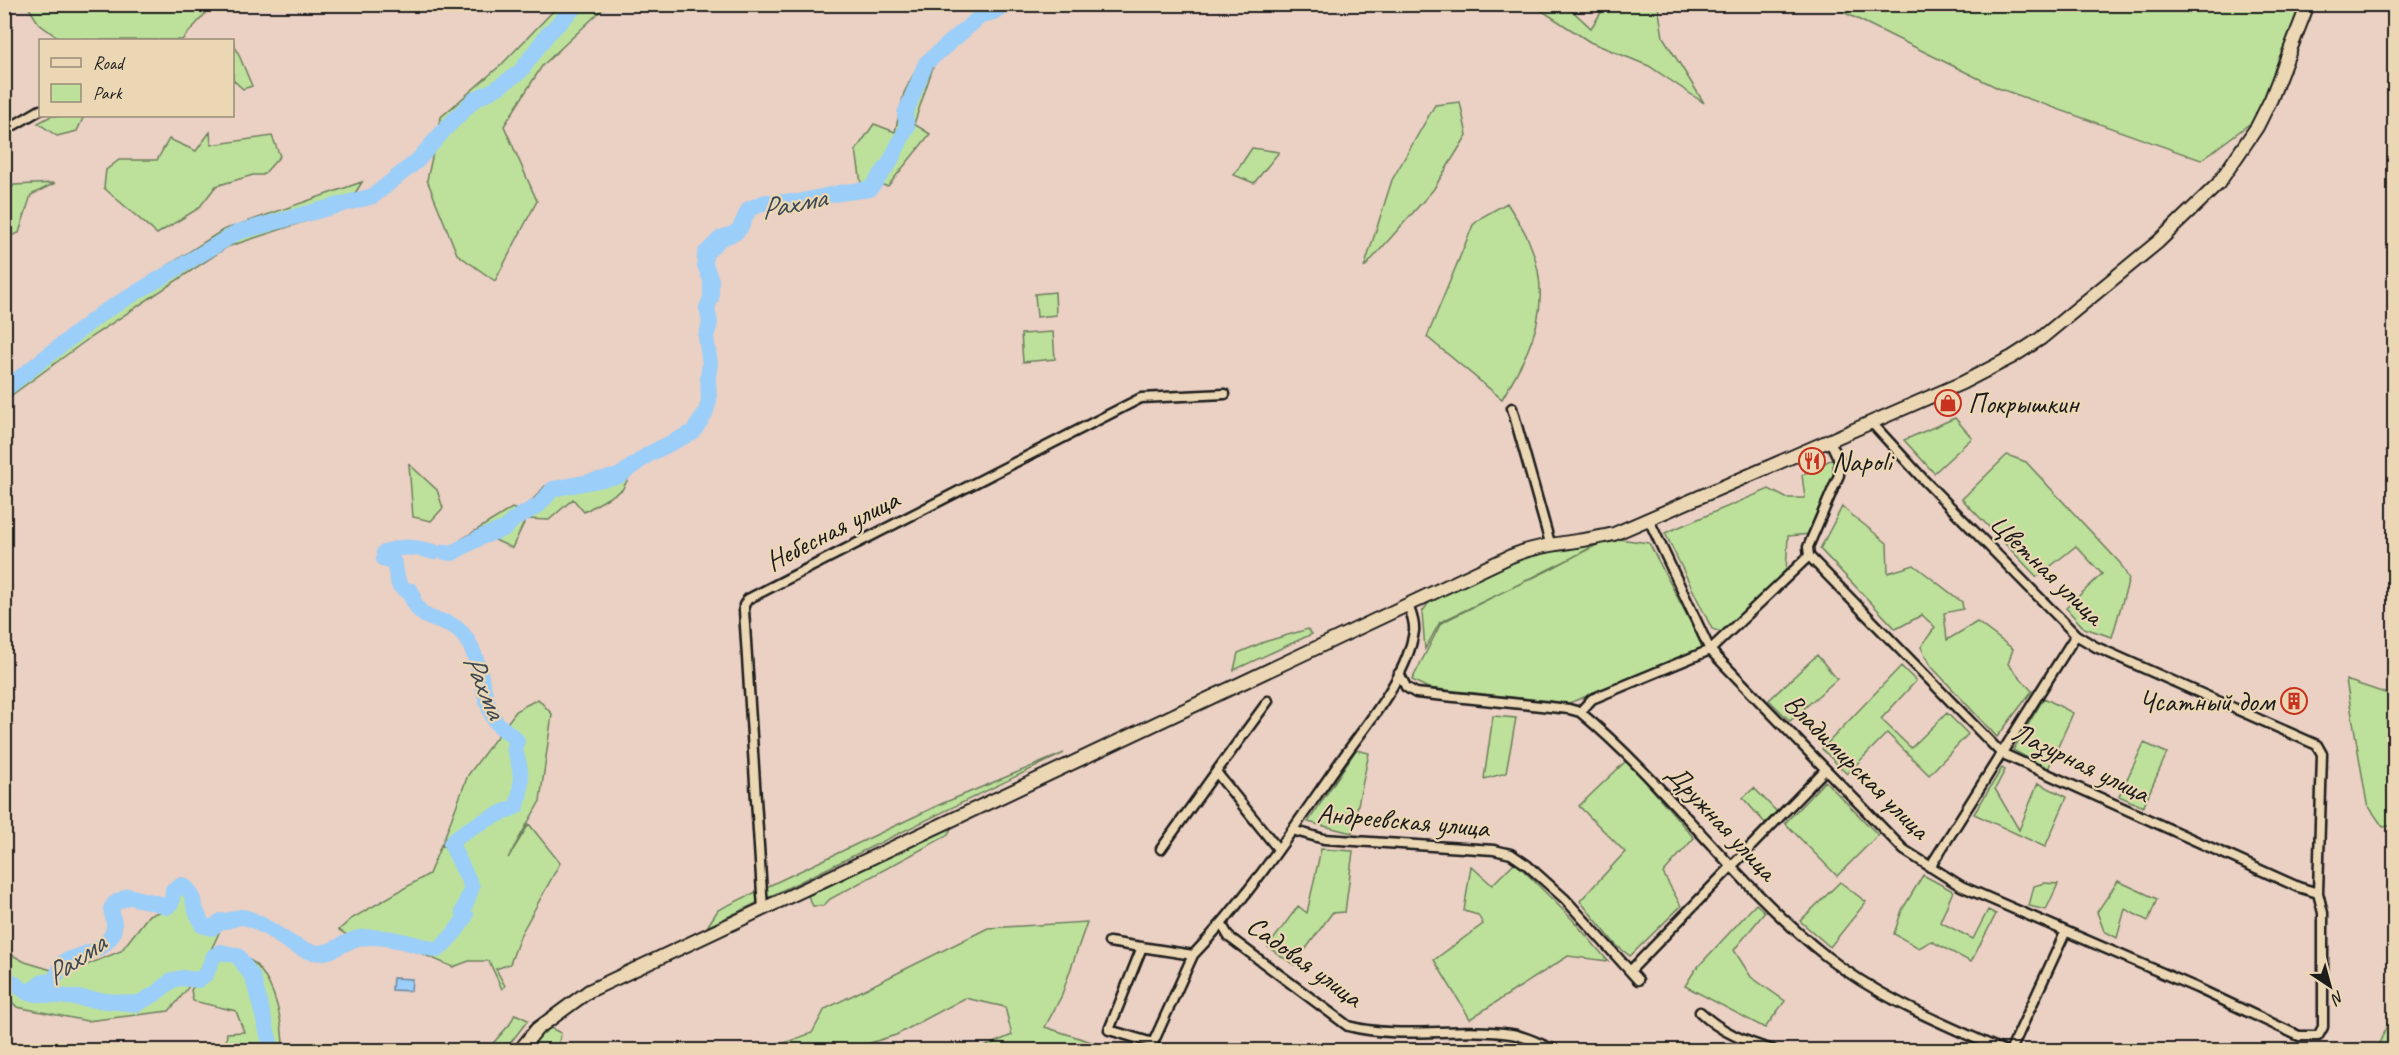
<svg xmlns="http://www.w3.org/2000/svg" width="2399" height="1055" font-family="Caveat,sans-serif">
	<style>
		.green { fill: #bde19b; stroke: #6c7e5c; stroke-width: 1.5 }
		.water { fill: #9bcef8; stroke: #6887a0; stroke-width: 1.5 }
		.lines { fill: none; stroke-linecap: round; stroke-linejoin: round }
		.river { stroke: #9bcef8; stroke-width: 16 }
		.street-casing { stroke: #1c1c1c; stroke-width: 13 }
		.secondary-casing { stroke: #1c1c1c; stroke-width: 16 }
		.street { stroke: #ecd7b5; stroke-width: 8 }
		.secondary { stroke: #ecd7b5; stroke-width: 12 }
		.labels { text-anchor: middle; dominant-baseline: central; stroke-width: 4.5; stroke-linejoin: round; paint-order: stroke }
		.poi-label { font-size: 28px; fill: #1c1c1c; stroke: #ecd7b5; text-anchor: start }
		.street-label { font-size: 28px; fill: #1c1c1c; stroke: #ecd7b5 }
		.water-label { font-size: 30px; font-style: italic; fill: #3c4853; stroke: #ecd7b5 }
	</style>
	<rect width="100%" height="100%" fill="#ebd0c4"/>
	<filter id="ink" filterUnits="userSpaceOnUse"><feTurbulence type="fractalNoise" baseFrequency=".0167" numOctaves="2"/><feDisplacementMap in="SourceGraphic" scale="12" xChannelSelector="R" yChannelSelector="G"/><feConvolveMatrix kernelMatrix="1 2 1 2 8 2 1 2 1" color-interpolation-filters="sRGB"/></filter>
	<g filter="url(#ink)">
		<path class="green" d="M560 4 607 5 542 66 504 126 537 201 495 281 457 254 427 180 441 117 502 64Z
			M27 5H204L205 14 182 40H61L39 24Z
			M1653 5 1658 6 1663 37 1704 103 1649 66 1590 42 1533 5H1566L1591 28 1606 5Z
			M1829 5H2301L2270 85 2252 122 2201 160 1998 88Z
			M233 41 252 86 243 89 233 80Z
			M934 64 914 124 930 134 888 186 861 183 856 150 874 124 895 132 904 93 913 75Z
			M1460 102 1467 135 1433 190 1364 268 1392 180 1435 105Z
			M51 116H84L77 131 57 136 38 123Z
			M210 132 211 145 272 136 280 156 263 175H253L216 186 199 208 157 234 104 188 106 170 119 160H157L169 139 196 151Z
			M1252 148 1279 152 1254 183 1234 175Z
			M362 182 346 208 227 247 91 337 5 400V383L102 308 223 230Z
			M55 183 31 195 19 233 5 238V196L14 185Z
			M1507 203C1514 215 1523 227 1528 239 1555 301 1534 345 1502 399L1427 337 1473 225 1482 217Z
			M1055 292 1056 315 1037 317 1035 294Z
			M1053 332 1055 359 1023 362 1021 334Z
			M1955 418 1972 438 1934 473 1904 440Z
			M2007 455 2026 462 2120 563 2129 579 2112 637 2084 628 2066 608 2102 574 2076 546 2037 577 1962 499Z
			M1836 457 1838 477 1811 534 1788 536 1786 572 1724 633 1712 629 1665 533 1769 489 1786 498H1805L1802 475Z
			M409 464 437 490 443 508 431 521 413 517Z
			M629 477 622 490 584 512 573 499 549 520 526 519 512 548 493 539H462L512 508 522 512 545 486H591Z
			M1842 507 1887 543 1888 573 1914 565 1962 602 1963 609 1944 613 1947 640 1977 622 2013 649 2008 664 2032 691 1997 737 1931 666 1921 647 1935 627 1922 615 1896 629 1820 549Z
			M1611 538 1649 543 1705 650 1569 703 1428 688 1412 680 1441 623Z
			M1603 541 1547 571 1440 622 1425 649 1422 612 1430 601 1501 566 1542 551Z
			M1308 629 1312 634 1234 670 1238 653 1264 642Z
			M1817 655 1837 679 1790 721 1769 700Z
			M1901 666 1916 681 1881 719 1911 748 1947 713 1968 734 1929 775 1887 733 1847 774 1822 749Z
			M2346 680 2394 696V825L2383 827 2367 804Z
			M2044 698 2073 713 2048 769 2013 750Z
			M538 699 552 714 540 801 508 858 529 824 560 863 521 934 510 964 496 969 505 986 502 989 489 961H469L453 967 420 953 415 940 377 935 350 937 339 930 351 919 429 874 441 845 449 849 461 830 474 822 460 829 448 848 442 844 468 775 517 710Z
			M1493 716 1516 718 1506 773 1484 779Z
			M2144 743 2167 753 2143 807 2119 796Z
			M1356 750 1369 753 1352 833 1308 822Z
			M1064 753 707 927 718 910 941 804Z
			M1627 760 1694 838 1663 873 1681 906 1630 956 1616 945 1580 901 1625 852 1579 806Z
			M2002 768 2005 770 1995 789 2019 830 2038 783 2067 797 2045 847 1974 814Z
			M1825 781 1878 835 1837 876 1785 823Z
			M1754 788 1777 812 1765 823 1743 798Z
			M952 826 948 835 830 899 823 906H813L808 896Z
			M1321 849 1353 851 1345 912 1332 913 1294 965 1268 947 1298 906 1307 913Z
			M1515 862 1572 919 1608 961 1568 956 1470 1019 1434 960 1483 924 1478 915 1464 911 1471 866 1492 885Z
			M1923 875 1953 891 1940 922 1973 939 1988 910 1996 914 1971 962 1931 941 1919 948 1894 934 1902 910Z
			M2118 881 2157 899 2148 921 2125 909 2117 938 2104 931 2097 912Z
			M1840 882 1866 902 1830 947 1800 921Z
			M2044 883 2058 884 2046 910 2029 906 2034 886Z
			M187 892 204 930 221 928C208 959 192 986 169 1011L87 1021 17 1007 5 995V951L25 962 65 974 121 951 149 915 167 910 174 902 176 893Z
			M1756 904 1765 912 1734 950 1751 977 1785 1001 1765 1028 1685 986 1695 970Z
			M1087 922 1061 997 1045 1027 1104 1046 1101 1050H977L1012 1035 1005 1007 965 998 896 1035 847 1050H765L812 1033 825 1009 988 928Z
			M233 951C240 955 252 959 257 966 276 987 283 1023 283 1050H225L227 1033 244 1032 236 1011 193 1001 191 990 218 956Z
			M2394 1011V1050H2376Z
			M515 1014 528 1020 505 1050H487L510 1024Z
			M548 1027 561 1033 557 1050H528L534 1041Z"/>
		<path class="water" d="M393 978 412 979 411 991 392 990Z"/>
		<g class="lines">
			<path class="river" d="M4 390 102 313 238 232 373 196 417 161 447 127 474 100 497 88 520 72 547 35 578 4
				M445 552 452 553 481 537 506 528 513 520 539 505 553 489 619 476 649 454 693 432 705 414 709 401 708 376 710 364 706 337 710 323 707 308 711 298V280L705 265V254L721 238 735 233 740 228 749 209 766 202H798L839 193 870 189 889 164 907 127 905 114 926 63 982 15 997 11 1007 4
				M4 976 28 993 43 982 53 981 65 961C81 955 111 949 114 928 115 922 112 915 111 909L115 903 129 896C142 901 155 901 167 907L172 902 173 890 182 885C194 892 192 900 196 911 198 916 201 919 202 925L212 928 221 921C231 923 237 914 247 918 271 926 287 946 312 952 332 956 342 941 360 938 385 934 412 944 437 950 446 944 462 925 466 915L463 911 472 887 451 844C462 828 499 815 517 806 523 784 522 769 514 748L517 741C511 733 499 728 494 719 479 691 483 654 459 630 449 620 430 622 421 612 417 609 414 601 411 597L413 595 411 591 405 590 399 585 394 563 384 559V553C402 545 415 547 434 552
				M28 993 137 1004 155 994 172 980 182 978 198 980 206 974 214 956 221 952 238 956 253 978 272 1050"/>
			<defs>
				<path id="street" d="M4 131 40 110
					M1512 408 1550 543
					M1871 422 1923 479 2076 635 2096 647 2317 745 2322 754 2318 893
					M1809 556 1808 547 1839 475V460L1830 441
					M1399 673 1406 687 1416 693 1569 709 1580 712C1669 786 1735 884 1826 956 1879 998 1941 1023 2002 1050
					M1268 701 1216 772 1278 849
					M1580 712 1592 699 1710 650 1809 556 2001 753 2298 887 2318 893 2323 913V1027L2318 1036H2299L2197 988 1961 886 1904 850 1710 650 1649 520
					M1292 830 1324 839 1494 850 1511 854 1527 865 1565 899 1638 980
					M1161 849 1216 772
					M1930 867 2076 635
					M763 909 744 610V605L748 599 1141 398 1225 394
					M1222 925 1229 937 1348 1026C1401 1040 1458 1026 1511 1034 1526 1036 1541 1045 1555 1050
					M1109 942 1193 955C1248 898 1292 830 1337 766 1364 727 1407 679 1414 631 1415 622 1411 613 1408 605
					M1142 947 1109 1030 1153 1043 1193 955
					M1630 971 1825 770
					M1700 1012C1721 1032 1746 1042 1773 1050
					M2011 1050 2065 933"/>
				<path id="secondary" d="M520 1050 537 1029 589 991 1511 556C1545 542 1579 543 1614 534L1962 383 2012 357 2040 339 2158 242 2218 184 2257 127 2271 99 2308 4"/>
			</defs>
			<use href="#street" class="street-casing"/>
			<use href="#secondary" class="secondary-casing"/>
			<use href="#street" class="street"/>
			<use href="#secondary" class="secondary"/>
		</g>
	</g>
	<defs>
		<symbol id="shop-ring" viewBox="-11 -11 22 22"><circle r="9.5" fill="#ecd7b5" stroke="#c8321e" stroke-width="1.5"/><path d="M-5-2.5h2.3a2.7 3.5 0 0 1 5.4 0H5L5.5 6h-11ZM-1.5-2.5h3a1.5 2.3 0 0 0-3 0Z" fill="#c8321e"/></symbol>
		<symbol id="restaurant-ring" viewBox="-11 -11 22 22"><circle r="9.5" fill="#ecd7b5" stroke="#c8321e" stroke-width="1.5"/><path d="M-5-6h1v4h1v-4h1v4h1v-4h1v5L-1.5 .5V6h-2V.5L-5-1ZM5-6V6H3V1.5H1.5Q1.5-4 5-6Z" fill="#c8321e"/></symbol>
		<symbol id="building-ring" viewBox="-11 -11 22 22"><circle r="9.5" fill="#ecd7b5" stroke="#c8321e" stroke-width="1.5"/><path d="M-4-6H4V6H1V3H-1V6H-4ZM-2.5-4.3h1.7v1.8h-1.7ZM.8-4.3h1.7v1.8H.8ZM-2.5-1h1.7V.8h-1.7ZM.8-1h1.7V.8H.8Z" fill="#c8321e"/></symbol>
	</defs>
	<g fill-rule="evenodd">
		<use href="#shop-ring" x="1933" y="388" width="30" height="30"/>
		<use href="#restaurant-ring" x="1797" y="446" width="30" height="30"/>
		<use href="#building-ring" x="2279" y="686" width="30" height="30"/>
	</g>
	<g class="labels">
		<g class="poi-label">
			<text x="1968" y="403">Покрышкин</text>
			<text x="1832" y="461">Napoli</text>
			<text x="2274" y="701" text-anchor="end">Чсатный дом</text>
		</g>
		<g class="street-label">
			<text transform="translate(832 530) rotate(-27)">Небесная улица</text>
			<text transform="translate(2047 569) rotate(44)">Цветная улица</text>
			<text transform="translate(2081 762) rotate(26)">Лазурная улица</text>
			<text transform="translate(1857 766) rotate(45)">Владимирская улица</text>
			<text transform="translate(1403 820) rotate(5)">Андреевская улица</text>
			<text transform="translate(1722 822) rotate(47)">Дружная улица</text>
			<text transform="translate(1305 961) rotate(36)">Садовая улица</text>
		</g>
		<g class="water-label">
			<text transform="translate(793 203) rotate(-11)">Рахма</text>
			<text transform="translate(485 686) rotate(67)">Рахма</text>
			<text transform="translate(75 959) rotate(-35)">Рахма</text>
		</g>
	</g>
	<rect width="2399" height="1055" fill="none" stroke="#ecd7b5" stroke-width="24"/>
	<rect x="12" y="12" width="2375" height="1031" fill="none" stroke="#1c1c1c" stroke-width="2" filter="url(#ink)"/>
	<rect x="39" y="39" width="195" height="78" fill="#ecd7b5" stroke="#998c78" stroke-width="1.5"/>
	<rect x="51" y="58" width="30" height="9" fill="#ecd7b5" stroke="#998c78" stroke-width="1.5"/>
	<text x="93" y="69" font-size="18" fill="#1c1c1c">Road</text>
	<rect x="51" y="84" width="30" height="18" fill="#bde19b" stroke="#998c78" stroke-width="1.5"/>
	<text x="93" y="99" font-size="18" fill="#1c1c1c">Park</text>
	<g transform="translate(2330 986) rotate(144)" stroke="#ecd7b5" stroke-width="4.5" paint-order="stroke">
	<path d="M0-4.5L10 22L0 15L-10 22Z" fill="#1c1c1c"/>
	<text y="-9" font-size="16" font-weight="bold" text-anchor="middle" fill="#1c1c1c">N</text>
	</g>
</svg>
